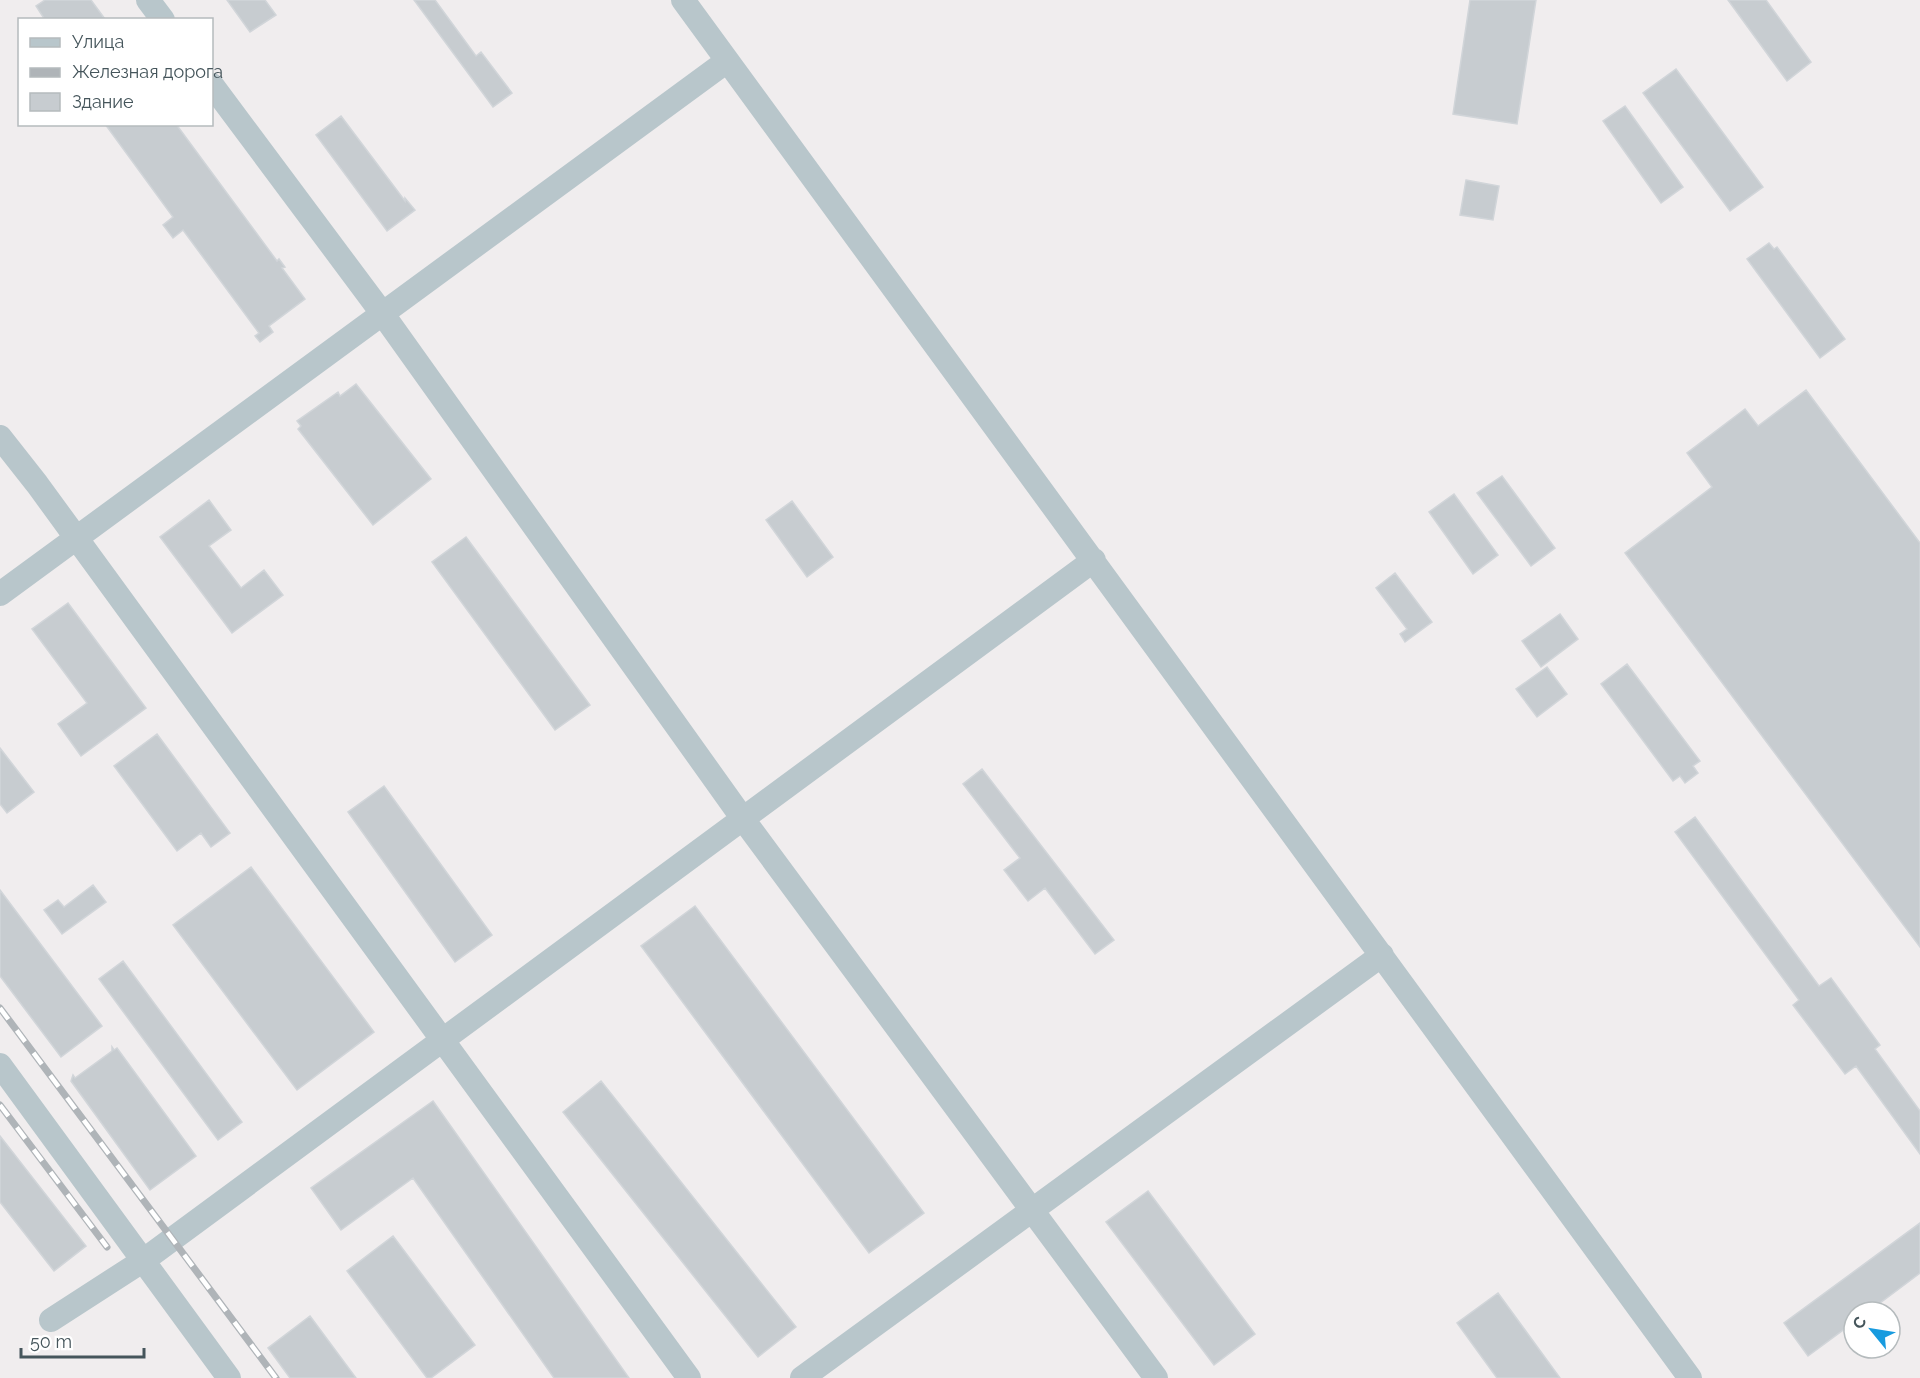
<svg xmlns="http://www.w3.org/2000/svg" width="1920" height="1378" font-family="Raleway,sans-serif">
	<style>
		.building { fill: #c7ccd0; stroke: #d1d5d9; stroke-width: 1.5 }
		.lines { fill: none; stroke-linecap: round; stroke-linejoin: round }
		.minor { stroke: #b8c6cb; stroke-width: 24 }
		.rail-casing { stroke: #afb4b8; stroke-width: 7 }
		.rail { stroke: #fff; stroke-width: 4.5; stroke-dasharray: 14; stroke-linecap: butt }
	</style>
	<rect width="100%" height="100%" fill="#f0edee"/>
	<path class="building" d="M45 0H91L105 19 45 20 36 6Z
		M227 0H265L276 15 250 32Z
		M414 0H435L476 56 481 52 512 93 493 107Z
		M1470 0H1536L1517 124 1453 114Z
		M1728 0H1766L1811 62 1787 81Z
		M1676 69 1763 187 1730 211 1643 93Z
		M1625 106 1683 187 1661 203 1603 121Z
		M341 116 405 201V198L415 210 387 231 316 135Z
		M105 124H176L277 261 279 259 285 267 282 268 305 299 269 326 273 332 260 342 255 336 259 333 183 230 173 238 163 225 173 217Z
		M1466 180 1499 186 1493 220 1460 215Z
		M1769 243 1774 249 1777 247 1845 339 1820 358 1747 259Z
		M356 384 431 479 373 525 298 429 301 426 297 421 338 392 340 396Z
		M1806 390 1920 543V947L1625 553 1712 487 1687 453 1745 409 1758 426Z
		M1502 476 1555 548 1531 566 1477 493Z
		M1454 494 1498 555 1473 574 1429 512Z
		M209 500 231 530 209 546 241 588 264 570 283 595 232 633 160 537Z
		M792 501 833 557 807 577 766 520Z
		M466 537 590 705 555 730 432 562Z
		M1395 573 1432 622 1405 642 1400 634 1407 629 1376 588Z
		M68 603 146 708 81 756 58 724 87 703 32 629Z
		M1560 614 1578 639 1541 667 1522 641Z
		M1627 664 1700 761 1693 766 1698 773 1685 783 1680 776 1673 781 1601 684Z
		M1547 667 1567 694 1537 717 1516 689Z
		M157 734 230 833 211 847 201 833 177 851 114 766Z
		M0 748 34 792 7 813 0 804Z
		M982 769 1114 940 1095 954 1045 888 1028 901 1004 870 1020 858 963 784Z
		M384 786 492 935 455 962 348 812Z
		M1695 817 1819 986 1831 978 1880 1045 1875 1049 1920 1111V1154L1856 1066 1845 1074 1793 1005 1799 1000 1675 832Z
		M251 867 374 1032 297 1090 173 925Z
		M93 885 106 902 62 934 44 910 58 900 64 907Z
		M0 890 102 1026 61 1057 0 976Z
		M695 906 924 1213 869 1253 641 946Z
		M123 961 242 1122 218 1140 99 979Z
		M112 1047 114 1050 117 1048 196 1156 150 1190 71 1081 73 1075 75 1078 112 1051Z
		M601 1081 796 1327 758 1357 563 1112Z
		M433 1101 629 1378H554L413 1178 341 1230 311 1188Z
		M0 1136 86 1246 54 1271 0 1202Z
		M1148 1191 1255 1334 1214 1365 1106 1222Z
		M1920 1223V1273L1868 1312H1854V1322L1808 1356 1784 1323Z
		M393 1236 475 1345 431 1378H427L347 1271Z
		M1498 1293 1560 1378H1497L1457 1323Z
		M310 1316 356 1378H290L268 1348Z"/>
	<g class="lines">
		<path class="minor" d="M148 0 163 20
			M683 0 1690 1378
			M212 85 382 313 743 819 1156 1378
			M0 437 37 484 689 1378
			M0 594 727 61
			M0 1065 229 1378
			M51 1320 144 1260 1094 560
			M802 1378 1382 955"/>
		<defs>
			<path id="rail" d="M0 1008 276 1378
				M0 1105 107 1247"/>
		</defs>
		<use href="#rail" class="rail-casing"/>
		<use href="#rail" class="rail"/>
	</g>
	<rect x="18" y="18" width="195" height="108" fill="#ffffff" stroke="#b5bbbd" stroke-width="1.5"/>
	<rect x="30" y="38" width="30" height="9" fill="#b8c6cb" stroke="#b5bbbd" stroke-width="1.5"/>
	<text x="72" y="48" font-size="18" fill="#45555b">Улица</text>
	<rect x="30" y="68" width="30" height="9" fill="#afb4b8" stroke="#b5bbbd" stroke-width="1.5"/>
	<text x="72" y="78" font-size="18" fill="#45555b">Железная дорога</text>
	<rect x="30" y="93" width="30" height="18" fill="#c7ccd0" stroke="#b5bbbd" stroke-width="1.5"/>
	<text x="72" y="108" font-size="18" fill="#45555b">Здание</text>
	<g transform="translate(1872 1330) rotate(300)"><circle r="28" fill="#ffffff" stroke="#b5bbbd" stroke-width="1.5"/>
	<path d="M0-4.5L10 22L0 15L-10 22Z" fill="#189bdf"/>
	<text y="-9" font-size="16" font-weight="bold" text-anchor="middle" fill="#45555b">С</text>
	</g>
	<path d="M21 1348v9h123v-9" fill="none" stroke="#45555b" stroke-width="3"/>
	<text x="30" y="1348" font-size="18" fill="#45555b" stroke="#ffffff" stroke-width="4.5" paint-order="stroke">50 m</text>
</svg>
